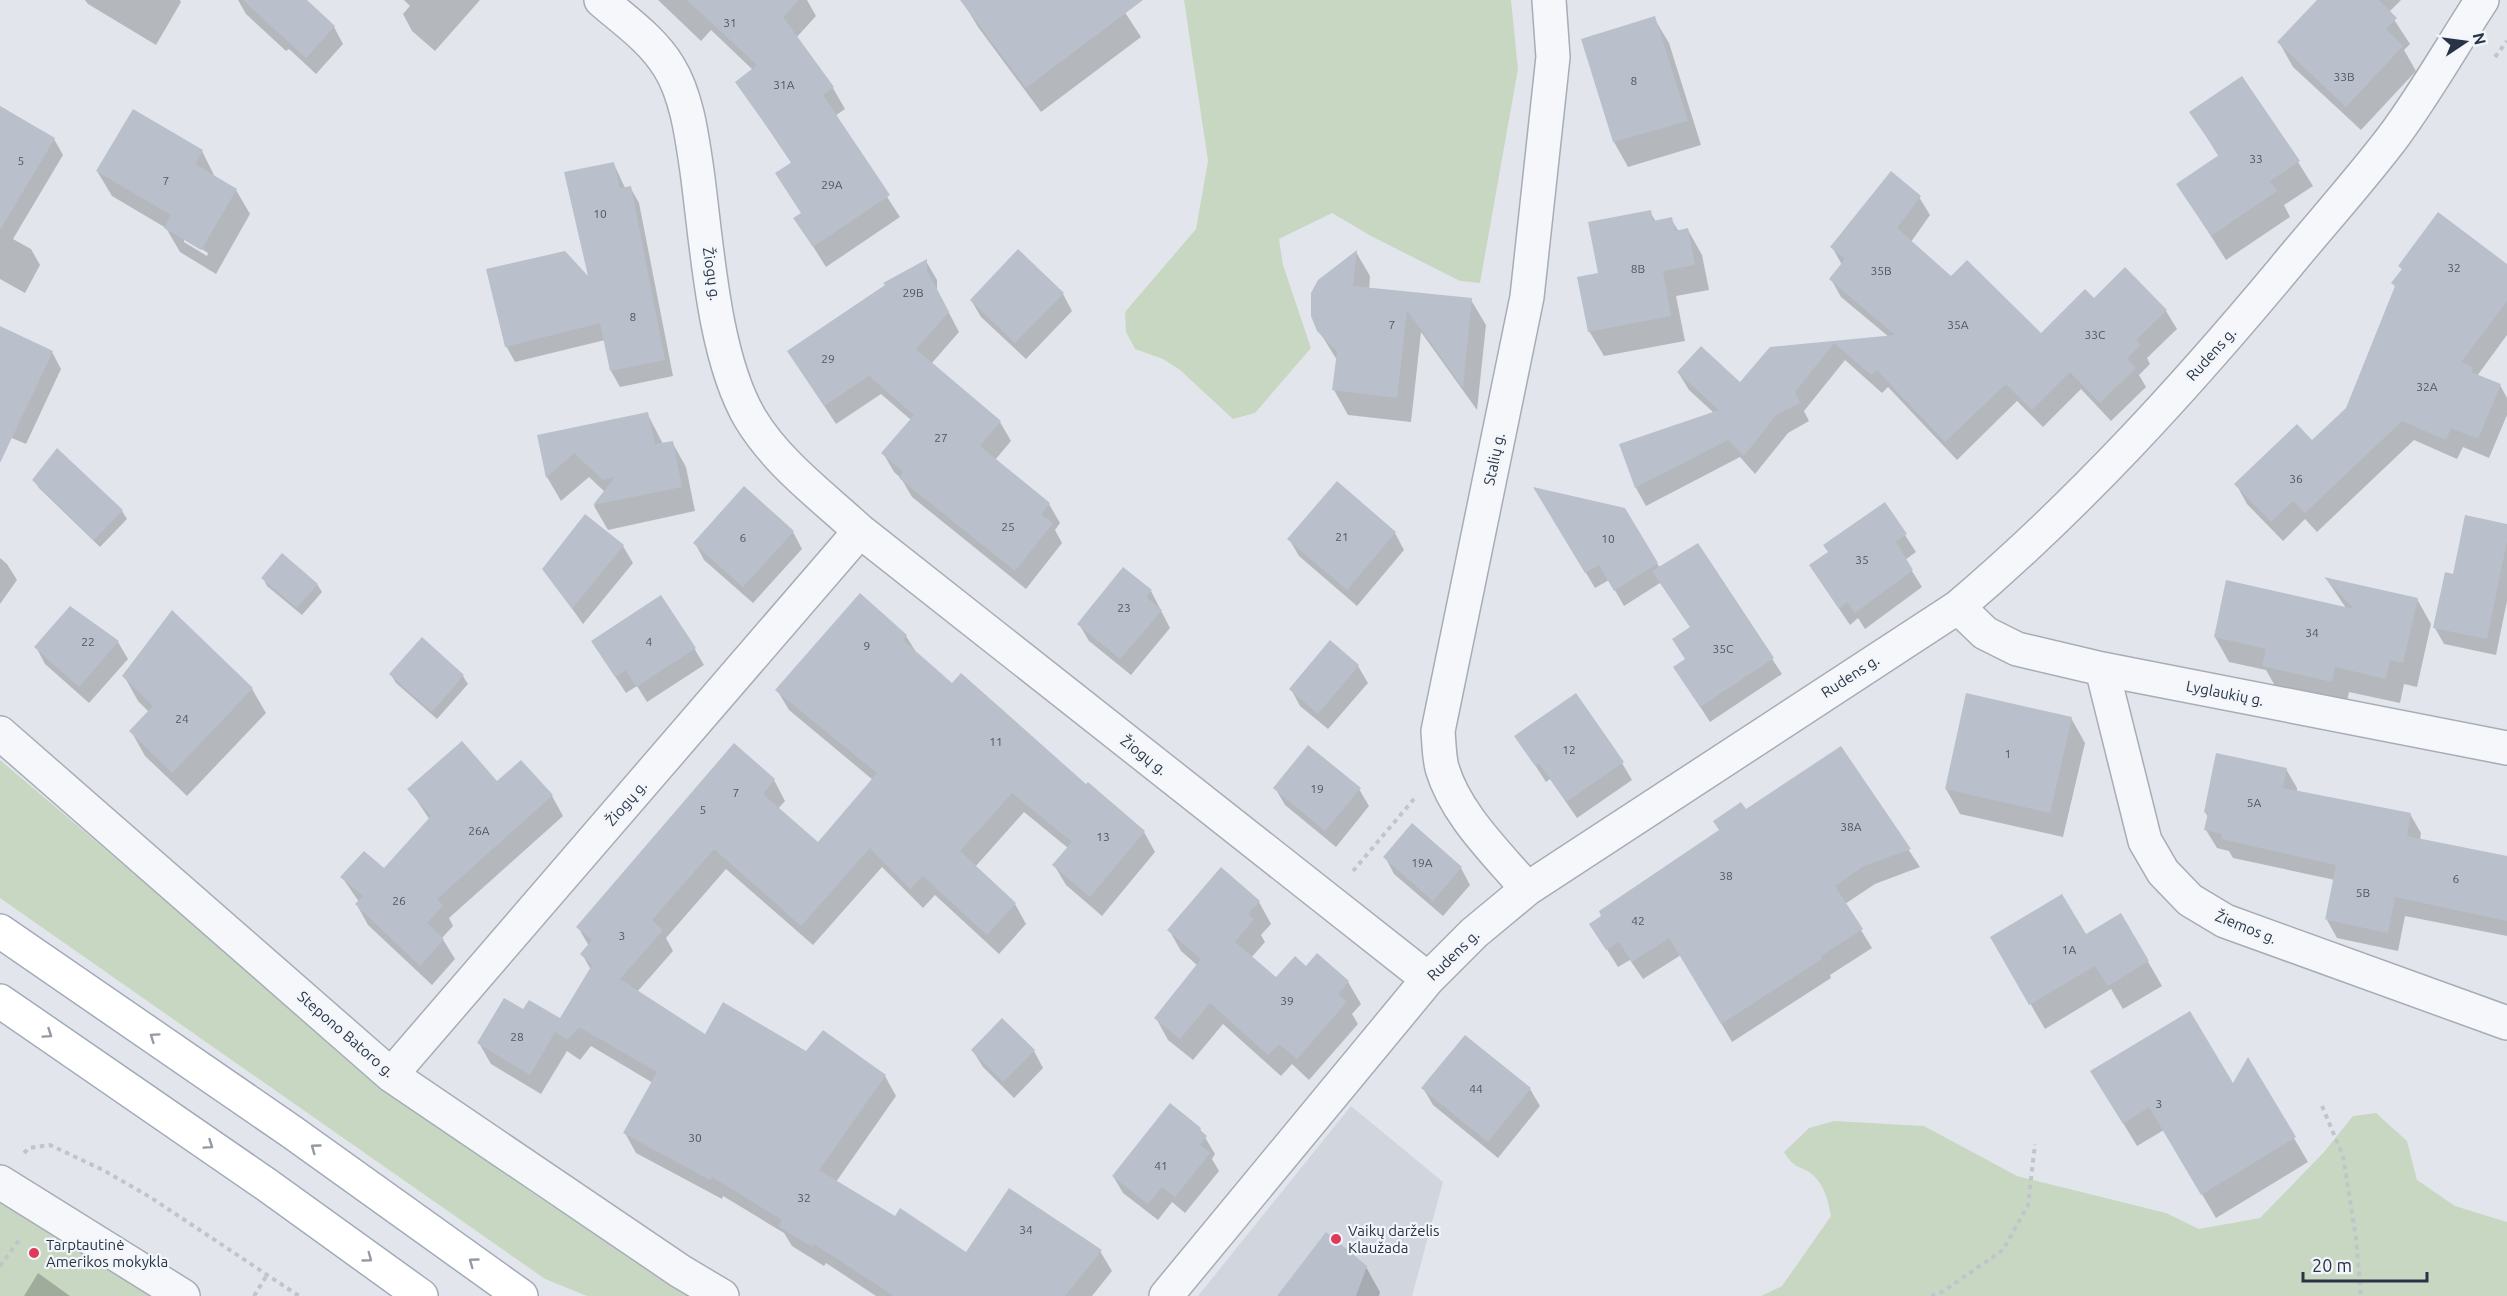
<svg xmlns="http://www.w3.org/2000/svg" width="2507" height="1296" font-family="Ubuntu,sans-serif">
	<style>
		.built { fill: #d0d5de }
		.green { fill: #c8d7c2 }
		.shadow { fill: #0003; fill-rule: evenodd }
		.building { fill: #b9c0cb }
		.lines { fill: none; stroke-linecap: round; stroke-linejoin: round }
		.minor-casing { stroke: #a6adb7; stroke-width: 36 }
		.major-casing { stroke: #a0abb9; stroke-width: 36 }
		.path { stroke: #c0c4cb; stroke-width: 4; stroke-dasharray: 4.5 4.5; stroke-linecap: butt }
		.minor { stroke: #f6f7fa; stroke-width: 33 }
		.major { stroke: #fff; stroke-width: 33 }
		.oneway { stroke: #949aa2 }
		.poi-dot { fill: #dd3b59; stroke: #f2f5f9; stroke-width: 2 }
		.labels { text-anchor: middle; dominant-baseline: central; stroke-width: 4.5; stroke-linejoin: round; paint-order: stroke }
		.number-label { font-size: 12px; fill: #4c5767 }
		.street-label { font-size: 15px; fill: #283446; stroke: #f2f5f9 }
		.poi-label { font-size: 15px; fill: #283446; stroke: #f2f5f9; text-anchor: start }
	</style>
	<rect width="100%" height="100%" fill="#e2e6ec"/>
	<path class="built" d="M1351 1106 1443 1182 1412 1296H1198Z"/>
	<path class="green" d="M1184 0H1511L1518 69 1480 283 1460 281 1371 236 1332 213 1279 239 1283 265 1311 348 1255 413 1233 419 1180 370 1163 359 1135 349 1126 332 1125 312 1196 229 1208 161Z
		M0 760 370 1074 534 1194 692 1296H587L545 1279 0 898Z
		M2376 1113 2407 1141 2417 1180 2455 1206 2507 1222V1296H1761L1782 1286 1831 1216C1828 1201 1825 1187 1814 1176 1801 1164 1796 1172 1784 1152L1809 1128 1834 1121 1924 1126 2017 1176 2166 1213 2199 1229 2260 1218 2324 1152 2353 1116Z
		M0 1182 173 1296H0Z"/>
	<path class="shadow" d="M85 0H180L181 2 156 45 88 4Z
		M238 0H305L334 27 343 44 316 74 289 49 286 51 246 14Z
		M404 0H480L435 51 412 31 403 14 410 6Z
		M658 0H807L816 16 796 38 833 88 845 109 835 116 900 217 826 267 795 218 802 214 777 174 792 164 737 82 753 70 711 30 701 41Z
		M966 0H1117L1141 37 1041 112 978 27 963 2Z
		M2319 0H2401L2389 12 2410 44 2404 50 2416 71 2361 130 2293 67 2279 42Z
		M1654 18 1669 43 1701 145 1628 167 1614 142 1583 40Z
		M0 106 54 139 63 155 13 239 31 249 40 265 25 293 0 279Z
		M2191 112 2298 162 2313 186 2284 205 2290 217 2226 260 2178 184 2219 157Z
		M202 151 215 177 236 190 250 214 216 274 180 252 166 228 112 196 97 171ZM184 238 208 253 207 256 184 242Z
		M614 164 625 188 630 187 639 203 673 376 620 387 611 371 605 340 515 362 506 346 590 281Z
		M1919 197 1930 215 1911 242 1951 279 2041 335 2094 300 2166 311 2177 329 2147 358 2150 364 2139 375 2146 387 2111 421 2081 389 2043 427 2017 401 1957 460 1888 387 1882 393 1845 360 1804 411 1809 421 1788 433 1755 474 1740 457 1646 506 1636 488 1621 445 1714 413 1689 390 1678 372 1740 385 1770 349 1889 337 1841 297 1831 279 1842 265 1832 247Z
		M1650 212 1656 222 1671 219 1679 232 1688 230 1702 255 1709 290 1676 296 1685 341 1604 356 1589 331 1600 274Z
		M1356 252 1370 276 1369 290 1471 300 1486 325 1477 410 1421 332 1411 422 1348 415 1334 390 1337 360 1319 331Z
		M926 261 937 280V290L959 332 931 364 1000 422 1011 441 995 460 1049 504 1060 523 1055 530 1062 543 1026 589 912 497 901 478 894 472 883 453 911 420 881 394 836 424 789 352Z
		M2400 266H2507V335L2477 376 2500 385 2507 398V415L2489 458 2463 447 2457 459 2414 440 2317 532 2305 519 2283 541 2247 504 2236 484 2312 442 2347 408 2396 288 2393 283 2403 271Z
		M1063 294 1072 311 1026 359 981 317 971 300Z
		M0 328 52 352 61 369 26 444 0 433Z
		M647 413 663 444 672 442 686 467 695 511 608 530 594 506 605 492 589 477 561 501 547 477 539 436Z
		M57 451 122 511 127 519 100 547 39 488 34 480Z
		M1536 489 1624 509 1660 568 1698 545 1782 674 1710 722 1684 682 1691 628 1660 583 1624 606 1609 580 1595 588Z
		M1885 504 1916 552 1905 560 1922 587 1865 629 1858 618 1850 625 1821 582 1829 553Z
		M2507 526V601L2496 655 2444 644 2435 628 2454 576Z
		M793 532 802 549 753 603 704 560 695 543Z
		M1395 533 1404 550 1357 606 1299 556 1289 539Z
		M623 546 633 563 583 624 544 569Z
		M0 558 7 564 17 580 0 604Z
		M263 578 317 584 322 592 302 615 267 586Z
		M2327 580 2417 599 2431 624 2417 687 2404 684 2400 703 2349 692 2346 706 2278 691 2266 670 2229 662 2215 637 2346 608Z
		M1151 591 1170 628 1131 675 1089 641 1079 624Z
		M860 595 906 636 916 652 953 685 1144 832 1155 852 1102 916 1066 885 1054 865 1068 848 1024 812 975 867 1015 904 1026 924 999 954 935 895 923 908 882 867 813 945 726 869 666 938 673 951 637 992 706 1036 806 1053 885 1076 896 1096 836 1182 895 1218 967 1254 1100 1251 1112 1271 1092 1296H876L826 1263 824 1266 792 1246 784 1233 723 1196 722 1199 636 1153 625 1133 653 1083 591 1046 580 1060 567 1051 541 1094 491 1064 479 1043 524 1011 561 1020 591 970 582 954 589 946 578 927 774 780 785 801 778 809 818 845 873 780 789 710 777 690Z
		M70 608 118 642 128 659 89 703 45 664 36 647Z
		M422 640 463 676 468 684 437 719 396 683 391 675Z
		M694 648 704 665 647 702 637 686 626 693 603 658Z
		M1358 666 1368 683 1328 729 1300 706 1291 689Z
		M124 676 252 689 266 713 187 796 145 756 131 731 149 712 138 701Z
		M2071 718 2085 743 2063 837 1960 814 1946 789Z
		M1516 736 1622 763 1632 780 1577 818 1550 779 1546 782Z
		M1841 748 1920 867 1875 884 1845 904 1872 948 1830 975 1831 978 1732 1042 1681 955 1643 979 1630 960 1618 967 1591 924 1745 812Z
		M521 762 552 796 563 816 449 918 453 926 442 938 455 959 432 985 368 925 357 905 359 902 342 877 384 870 430 820 409 789 497 783Z
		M2286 769 2297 788V792L2410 814 2421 833 2420 840 2507 858V936L2405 916 2398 951 2337 938 2327 920 2335 880 2233 858 2229 851 2217 848 2206 830 2208 817 2205 812Z
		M1275 788 1359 789 1369 806 1336 847 1285 805Z
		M1385 857 1461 868 1470 885 1443 916 1394 874Z
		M1259 902 1271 924 1261 935 1265 942 1251 958 1276 980 1306 968 1317 955 1348 982 1361 1004 1352 1014 1358 1024 1309 1080 1292 1064 1281 1076 1223 1024 1193 1060 1168 1040 1156 1018 1198 966 1181 951 1169 930Z
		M2121 915 2162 986 2123 1009 2111 989 2045 1029 1992 938 2085 936Z
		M1465 1037 1530 1089 1540 1106 1498 1158 1433 1105 1423 1088Z
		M973 1051H1034L1043 1068 1014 1098 983 1067Z
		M2248 1060 2308 1162 2216 1218 2164 1130 2137 1146 2106 1095 2233 1086Z
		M1200 1129 1215 1154 1212 1159 1219 1171 1185 1213 1172 1202 1158 1220 1123 1193 1113 1176Z
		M1366 1267 1380 1292 1379 1296H1279Z
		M38 1273 70 1296H24Z"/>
	<path class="building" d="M243 0H307L335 26 306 58Z
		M687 0H799L783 17 834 87 823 95 890 195 813 247 793 218 801 213 775 173 792 162 735 82 757 65Z
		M960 0H1143L1026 88Z
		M2317 0H2379L2397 18 2386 29 2403 46 2346 107 2277 42Z
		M1655 16 1688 121 1613 142 1581 39Z
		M2242 76 2300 161 2270 181 2277 191 2211 236 2176 184 2219 155 2189 112Z
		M0 106 55 138 0 230Z
		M133 109 203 150 195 164 237 189 201 250 164 228 171 215 96 171Z
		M614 162 620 188 631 186 665 360 610 371 600 323 505 347 486 269 565 251 588 276 564 172Z
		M1891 171 1921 196 1897 228 1951 276 1967 260 2041 333 2085 289 2094 298 2125 267 2167 310 2136 340 2141 345 2127 358 2136 368 2100 403 2070 372 2032 410 2006 384 1945 442 1877 370 1871 375 1834 343 1795 392 1800 403 1777 414 1744 456 1728 440 1635 488 1619 444 1719 410 1677 372 1701 346 1740 382 1770 347 1895 335 1829 279 1845 259 1830 247Z
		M1651 210 1653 221 1672 217 1675 231 1688 228 1695 265 1663 271 1671 316 1588 332 1577 277 1598 273 1588 222Z
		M2438 212 2507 264V301L2461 362 2473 367 2471 372 2501 384 2478 439 2451 428 2446 440 2402 421 2305 513 2293 501 2271 522 2234 484 2297 424 2312 440 2346 408 2395 286 2391 283 2402 269 2398 266Z
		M1018 249 1064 293 1015 343 970 300Z
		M1357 250 1353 286 1472 298 1463 388 1407 310 1397 398 1332 390 1337 352 1317 331 1311 316V293L1318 280Z
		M927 259V270L949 312 916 349 1001 421 980 446 1050 503 1041 514 1053 523 1015 571 899 478 903 472 881 453 914 415 869 376 824 406 787 351 885 285 883 283Z
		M0 326 53 351 0 463Z
		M648 412 655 444 673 441 682 487 593 505 615 477 603 480 574 453 546 478 537 435Z
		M57 448 123 510 94 540 32 480Z
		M1337 481 1396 532 1347 590 1287 539Z
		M744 486 794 531 743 587 693 543Z
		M1533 487 1625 508 1658 563 1614 591 1599 565 1585 573Z
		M1885 502 1907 534 1896 542 1913 570 1855 613 1847 602 1839 609 1809 565 1828 552 1823 545Z
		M585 514 624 545 572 609 542 569Z
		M2465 515 2507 524V541L2487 639 2433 628 2445 572 2453 574Z
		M1698 543 1774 658 1700 707 1673 667 1685 659 1672 639 1690 627 1652 571Z
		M282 553 318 584 297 608 261 578Z
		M1123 567 1152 590 1146 597 1162 610 1120 659 1077 624Z
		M2324 577 2418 598 2403 663 2390 660 2386 679 2335 667 2332 682 2262 666 2266 649 2214 637 2226 580 2354 609Z
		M860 593 907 635 903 640 952 683 961 673 1086 784 1088 782 1145 831 1090 897 1052 865 1072 842 1012 793 960 851 1016 903 987 935 923 876 910 889 870 848 801 926 714 849 652 920 663 930 620 979 705 1034 723 1002 806 1051 823 1030 886 1075 819 1170 895 1216 900 1208 966 1252 1009 1188 1102 1250 1065 1296H894L814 1244 812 1247 778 1226 782 1220 712 1177 710 1180 623 1133 657 1072 579 1027 568 1040 555 1032 530 1075 477 1043 504 998 523 1009 529 1000 560 1018 592 965 580 954 592 940 576 927 734 743 775 779 763 794 818 842 877 773 775 690Z
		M661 595 696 648 636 687 626 670 615 677 591 641Z
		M70 606 119 641 79 687 34 647Z
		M172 610 253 688 172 773 129 731 153 706 122 676Z
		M422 637 464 675 432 712 389 674Z
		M1330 640 1359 665 1318 714 1289 689Z
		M1576 693 1624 762 1566 802 1539 763 1535 766 1514 736Z
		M1966 693 2072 717 2050 813 1945 789Z
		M462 741 497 781 521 760 553 795 437 899 443 905 427 923 444 939 420 966 355 904 363 896 340 877 364 851 384 868 431 816 407 789Z
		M1308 745 1361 788 1325 831 1273 788Z
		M1841 746 1911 849 1864 866 1835 886 1863 929 1821 956 1822 959 1721 1024 1669 938 1632 962 1619 942 1606 950 1589 924 1601 916 1599 911 1719 830 1713 821 1741 802 1746 809Z
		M2216 753 2287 768 2283 788 2411 813 2407 836 2507 856V921L2395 897 2388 933 2327 920 2329 918 2325 920 2336 865 2221 839 2222 834 2204 830 2208 813 2204 812Z
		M1412 823 1462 867 1433 901 1383 857Z
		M1221 867 1260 901 1248 914 1254 919 1235 942 1276 977 1295 956 1306 966 1317 953 1349 981 1338 994 1347 1002 1297 1059 1279 1044 1268 1055 1210 1003 1180 1039 1154 1018 1201 959 1167 930Z
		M2062 894 2086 934 2121 913 2149 961 2108 986 2095 966 2029 1005 1990 937Z
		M2190 1011 2233 1083 2248 1057 2296 1137 2201 1195 2149 1107 2123 1124 2090 1071Z
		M1002 1018 1035 1050 1003 1082 971 1050Z
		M1465 1035 1531 1088 1488 1142 1421 1088Z
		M1170 1103 1201 1128 1200 1130 1207 1136 1200 1145 1210 1153 1175 1197 1162 1187 1148 1204 1112 1176Z
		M1326 1232 1367 1266 1356 1296H1277Z"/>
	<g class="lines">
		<defs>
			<path id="minor" d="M601 0C625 21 652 39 669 67 687 96 692 137 697 171 707 244 713 355 750 418 777 463 822 496 860 531L1428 979
				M1958 607 1985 633 2017 649 2102 669 2507 748
				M2102 669 2145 841 2163 872 2190 900 2225 921 2507 1023
				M0 733 391 1075 680 1271 722 1296
				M1527 889C1496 852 1456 815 1442 768 1439 756 1439 743 1438 731L1527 297 1553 57 1549 0
				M391 1075 860 531
				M0 1182 183 1296
				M1166 1296 1428 979 1474 933 1527 889 1958 607C2077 506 2183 390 2283 270 2319 226 2358 183 2393 137 2425 94 2452 46 2482 0"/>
			<path id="major" d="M0 931 292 1132 521 1296
				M0 1001 267 1185 421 1296"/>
		</defs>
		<use href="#minor" class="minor-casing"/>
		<use href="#major" class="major-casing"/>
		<path class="path" d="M2495 57 2507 41
			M1353 871 1414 799
			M2322 1106 2343 1156 2356 1238 2361 1296
			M24 1153 29 1148 50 1145 103 1170 150 1197 299 1296
			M0 1266 19 1240
			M254 1296 267 1275
			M1931 1296 1942 1292 2003 1250 2028 1205 2035 1144"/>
		<use href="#minor" class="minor"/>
		<use href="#major" class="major"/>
	</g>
	<defs><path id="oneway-chevron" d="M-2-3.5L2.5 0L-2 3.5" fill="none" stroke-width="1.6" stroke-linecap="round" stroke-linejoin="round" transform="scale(1.5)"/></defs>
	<g class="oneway">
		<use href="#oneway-chevron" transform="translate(48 1034) rotate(34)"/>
		<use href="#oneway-chevron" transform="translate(154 1037) rotate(-145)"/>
		<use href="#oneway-chevron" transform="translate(209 1145) rotate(34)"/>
		<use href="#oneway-chevron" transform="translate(315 1148) rotate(-144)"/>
		<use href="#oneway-chevron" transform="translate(368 1258) rotate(36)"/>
		<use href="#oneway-chevron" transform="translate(473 1262) rotate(-144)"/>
	</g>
	<g class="poi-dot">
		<circle cx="1336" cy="1239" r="6"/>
		<circle cx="34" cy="1253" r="6"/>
	</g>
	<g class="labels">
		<g class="number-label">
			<text x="730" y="22">31</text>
			<text x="2344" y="76">33B</text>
			<text x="1634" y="80">8</text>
			<text x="784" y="84">31A</text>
			<text x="2256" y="158">33</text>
			<text x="21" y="160">5</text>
			<text x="166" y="180">7</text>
			<text x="832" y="184">29A</text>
			<text x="600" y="213">10</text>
			<text x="2454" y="267">32</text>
			<text x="1638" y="268">8B</text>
			<text x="1881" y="270">35B</text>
			<text x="913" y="292">29B</text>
			<text x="633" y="316">8</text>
			<text x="1392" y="324">7</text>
			<text x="1958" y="324">35A</text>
			<text x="2095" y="334">33C</text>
			<text x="828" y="358">29</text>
			<text x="2427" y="386">32A</text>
			<text x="941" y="437">27</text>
			<text x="2296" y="478">36</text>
			<text x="1008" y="526">25</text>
			<text x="1342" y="536">21</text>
			<text x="743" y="537">6</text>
			<text x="1608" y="538">10</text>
			<text x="1862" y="559">35</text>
			<text x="1124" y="607">23</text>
			<text x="2312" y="632">34</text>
			<text x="88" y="641">22</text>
			<text x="649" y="641">4</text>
			<text x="867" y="645">9</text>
			<text x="1723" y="648">35C</text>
			<text x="182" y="718">24</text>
			<text x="996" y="741">11</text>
			<text x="1569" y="749">12</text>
			<text x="2008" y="753">1</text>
			<text x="1317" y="788">19</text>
			<text x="736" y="792">7</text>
			<text x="2254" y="802">5A</text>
			<text x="703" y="809">5</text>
			<text x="1851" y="826">38A</text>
			<text x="479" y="830">26A</text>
			<text x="1103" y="836">13</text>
			<text x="1422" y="862">19A</text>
			<text x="1726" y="875">38</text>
			<text x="2456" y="878">6</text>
			<text x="2363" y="892">5B</text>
			<text x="399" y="900">26</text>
			<text x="1638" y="920">42</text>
			<text x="622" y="935">3</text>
			<text x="2069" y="949">1A</text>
			<text x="1287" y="1000">39</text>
			<text x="517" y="1036">28</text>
			<text x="1476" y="1088">44</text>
			<text x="2159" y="1103">3</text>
			<text x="695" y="1137">30</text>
			<text x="1161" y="1165">41</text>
			<text x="804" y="1197">32</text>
			<text x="1026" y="1229">34</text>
		</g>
		<g class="street-label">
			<text transform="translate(712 274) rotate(82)">Žiogų g.</text>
			<text transform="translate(2211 354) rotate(-48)">Rudens g.</text>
			<text transform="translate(1494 459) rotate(-78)">Stalių g.</text>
			<text transform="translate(1850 676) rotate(-33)">Rudens g.</text>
			<text transform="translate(2225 693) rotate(11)">Lyglaukių g.</text>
			<text transform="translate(1144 755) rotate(38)">Žiogų g.</text>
			<text transform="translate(626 803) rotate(-49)">Žiogų g.</text>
			<text transform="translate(2246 927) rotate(22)">Žiemos g.</text>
			<text transform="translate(1453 955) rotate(-44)">Rudens g.</text>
			<text transform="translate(346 1034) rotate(41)">Stepono Batoro g.</text>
		</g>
		<g class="poi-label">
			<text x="1348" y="1230">Vaikų darželis<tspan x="1348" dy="17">Klaužada</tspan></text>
			<text x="46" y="1244">Tarptautinė<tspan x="46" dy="17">Amerikos mokykla</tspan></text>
		</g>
	</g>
	<g transform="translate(2465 42) rotate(77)" stroke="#f2f5f9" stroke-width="4.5" paint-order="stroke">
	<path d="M0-4.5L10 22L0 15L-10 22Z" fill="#283446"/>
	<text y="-9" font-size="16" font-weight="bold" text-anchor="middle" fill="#283446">N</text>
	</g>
	<path d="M2303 1272v9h124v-9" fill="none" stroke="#283446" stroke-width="3"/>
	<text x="2312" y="1272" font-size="18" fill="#283446" stroke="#f2f5f9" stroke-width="4.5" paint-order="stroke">20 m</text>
</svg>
